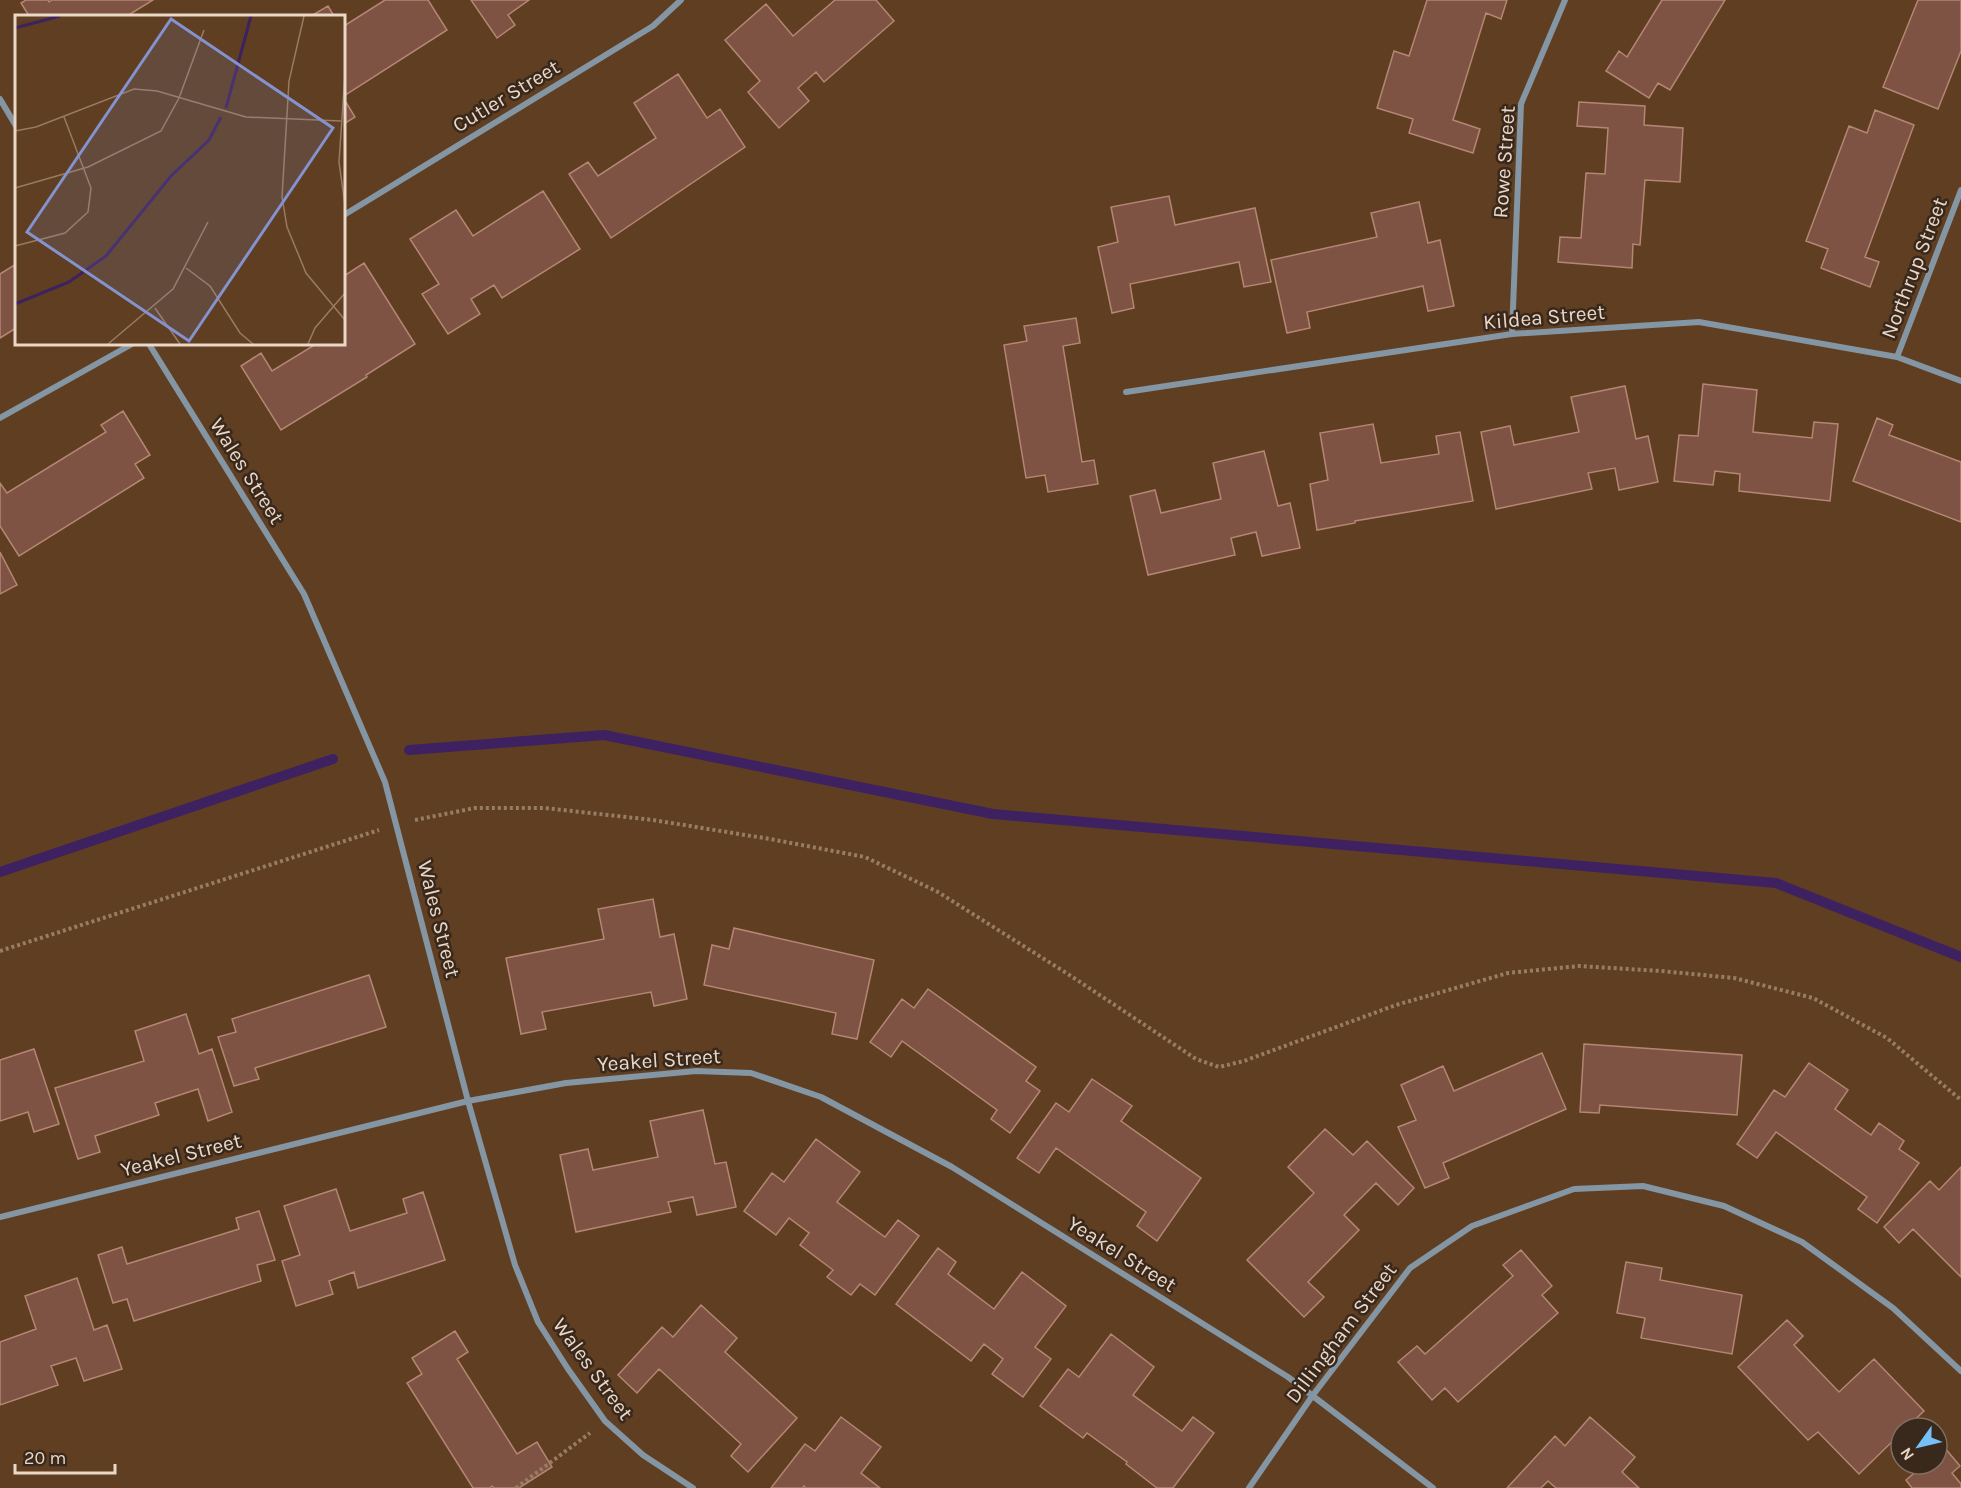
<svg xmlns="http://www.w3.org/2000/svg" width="1961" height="1488" font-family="Karla,sans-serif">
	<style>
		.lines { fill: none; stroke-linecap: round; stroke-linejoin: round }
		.stream { stroke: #3e2161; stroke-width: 10 }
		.building { fill: #7e5343; stroke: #b48674; stroke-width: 1.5 }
		.path { stroke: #987d65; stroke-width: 4; stroke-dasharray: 3 3; stroke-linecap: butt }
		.street { stroke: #8495a3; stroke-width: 6 }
		.labels { text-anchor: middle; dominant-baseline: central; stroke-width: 5; stroke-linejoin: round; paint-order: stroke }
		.street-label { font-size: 21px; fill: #ebd7c7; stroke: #38291c }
		.inset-river { fill: none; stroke: #3e2161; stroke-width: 3 }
		.inset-road { fill: none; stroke: #977b63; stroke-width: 1.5 }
		.view { fill: #8492d0; fill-opacity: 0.15; stroke: #8492d0; stroke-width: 3 }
		.inset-edge { fill: none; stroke: #ebd7c7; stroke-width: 3 }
	</style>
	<rect width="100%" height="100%" fill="#5f3e21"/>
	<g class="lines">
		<path class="stream" d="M409 750 604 735 993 814 1776 883 1961 957
			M0 872 333 759"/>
	</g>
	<path class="building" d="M26 0H48L49 2 52 0H153L127 16H29L21 3Z
		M385 0H428L447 30 344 96V26Z
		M471 0H529L508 15 515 25 497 38Z
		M835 0H876L894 21 824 82 816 72 798 88 809 101 779 128 748 92 760 81 725 40 766 4 793 36Z
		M1427 0H1507L1501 19 1486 13 1453 120 1480 129 1473 153 1409 133 1413 119 1377 108 1394 51 1409 56Z
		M1662 0H1725L1670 90 1658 83 1649 98 1606 71 1619 51 1627 57Z
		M1918 0H1961V51L1938 109 1883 87Z
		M328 6 334 16H311Z
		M678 74 707 118 720 109 745 147 611 238 569 174 588 162 598 176 656 138 634 103Z
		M344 99 355 117 344 124Z
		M1579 102 1645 106 1644 125 1683 128 1680 182 1645 180 1640 245 1633 244 1632 268 1558 262 1560 237 1581 238 1586 173 1605 174 1608 128 1577 126Z
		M1875 110 1914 125 1865 257 1879 262 1870 287 1821 268 1828 249 1806 241 1849 126 1867 133Z
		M543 191 580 249 502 298 494 285 471 299 480 314 448 334 422 294 439 284 410 239 456 210 473 236Z
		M1169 196 1175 225 1255 208 1271 282 1244 287 1239 262 1130 284 1134 308 1112 313 1098 247 1118 242 1111 207Z
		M1419 202 1428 243 1440 240 1454 306 1428 311 1423 286 1307 312 1310 328 1287 333 1271 260 1377 237 1371 213Z
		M364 263 415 344 366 375 367 377 281 430 241 366 261 353 272 371 316 344H344V276Z
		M16 264V328L0 338V274Z
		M1076 318 1080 343 1063 346 1082 462 1094 460 1098 484 1048 492 1045 475 1026 478 1004 345 1027 341 1024 326Z
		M1703 384 1757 390 1753 432 1812 438 1814 422 1838 424 1830 501 1739 491 1740 474 1715 471 1713 485 1674 481 1679 435 1698 436Z
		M1625 386 1636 439 1648 436 1658 482 1619 490 1615 468 1588 473 1592 489 1496 509 1481 432 1510 426 1514 445 1579 432 1571 397Z
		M123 411 150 455 135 464 144 478 19 556 0 526V483L7 493 106 432 101 425Z
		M1877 418 1893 425 1889 435 1961 462V522L1853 481Z
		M1373 424 1381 463 1439 454 1436 436 1460 432 1473 501 1355 521V523L1317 530 1310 484 1328 480 1320 433Z
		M1264 451 1278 506 1290 503 1300 548 1262 556 1256 532 1231 538 1235 555 1148 575 1130 496 1155 490 1161 513 1221 499 1213 463Z
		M0 552 17 585 0 594Z
		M653 899 660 937 674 934 687 999 654 1006 651 992 542 1012 546 1029 521 1034 506 958 604 939 598 909Z
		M734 928 874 960 857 1039 832 1034 836 1013 704 985 712 945 729 949Z
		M369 975 386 1027 255 1068 259 1079 234 1086 218 1037 236 1032 232 1019Z
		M928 989 1036 1067 1026 1081 1040 1091 1010 1133 991 1119 997 1110 902 1041 891 1057 870 1042 902 999 914 1008Z
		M186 1014 199 1054 212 1049 232 1112 208 1121 198 1089 155 1103 159 1115 95 1136 100 1152 78 1159 55 1088 144 1061 135 1031Z
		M1584 1044 1742 1055 1737 1115 1600 1105 1599 1113 1580 1112Z
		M34 1049 59 1124 34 1132 28 1112 0 1121V1060Z
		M1542 1053 1566 1109 1443 1163 1449 1178 1425 1188 1398 1127 1416 1120 1401 1085 1443 1066 1454 1091Z
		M1809 1063 1848 1090 1835 1109 1871 1135 1879 1123 1904 1141 1899 1149 1919 1163 1877 1223 1858 1209 1867 1197 1776 1132 1757 1158 1737 1144 1774 1090 1785 1097Z
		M1092 1079 1132 1106 1121 1121 1201 1178 1157 1241 1137 1226 1146 1212 1056 1148 1039 1173 1017 1158 1056 1103 1069 1112Z
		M703 1110 715 1164 726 1162 736 1207 697 1215 693 1197 668 1202 671 1212 576 1232 560 1155 588 1149 593 1170 658 1157 650 1121Z
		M1325 1129 1353 1155 1367 1141 1414 1188 1398 1205 1376 1183 1344 1215 1359 1230 1308 1282 1324 1297 1304 1317 1247 1260 1314 1193 1288 1167Z
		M816 1139 860 1172 837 1202 885 1237 898 1220 919 1236 875 1295 860 1284 851 1295 827 1277 833 1270 800 1245 809 1233 789 1218 776 1235 744 1211 772 1173 784 1182Z
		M1961 1167V1277L1913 1229 1899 1243 1884 1227 1930 1181 1939 1190Z
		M336 1189 350 1231 407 1213 403 1199 423 1192 445 1260 358 1288 354 1272 329 1281 333 1294 296 1306 282 1261 300 1255 284 1206Z
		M259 1211 275 1260 257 1265 261 1281 134 1321 127 1299 113 1303 98 1255 122 1247 127 1264 239 1229 236 1218Z
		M938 1248 956 1262 948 1274 994 1309 1022 1272 1066 1306 1035 1347 1051 1359 1023 1397 992 1374 1003 1359 984 1344 971 1361 896 1304Z
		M1521 1250 1552 1286 1542 1295 1558 1313 1458 1402 1445 1388 1432 1400 1398 1362 1417 1346 1425 1354 1513 1276 1503 1265Z
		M1626 1262 1662 1268 1660 1280 1742 1295 1732 1354 1641 1338 1645 1318 1617 1313Z
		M77 1278 94 1330 107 1325 122 1369 84 1381 76 1358 51 1366 58 1385 0 1405V1342L36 1329 25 1296Z
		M701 1305 737 1338 725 1352 797 1418 748 1472 731 1456 741 1444 659 1369 637 1393 618 1375 662 1327 673 1337Z
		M1787 1320 1803 1336 1794 1345 1839 1392 1874 1359 1924 1411 1906 1428H1901V1433L1859 1474 1818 1432 1808 1440 1738 1367Z
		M455 1331 468 1352 457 1359 517 1454 537 1442 552 1467 519 1488H494L492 1486 490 1488H473L407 1383 422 1374 412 1358Z
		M1111 1334 1154 1367 1133 1395 1182 1431 1193 1417 1214 1433 1173 1488H1157L1126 1464 1127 1462 1087 1433 1083 1438 1040 1406 1068 1369 1079 1377Z
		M841 1417 881 1447 861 1473 880 1488H806L804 1486 803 1488H771L805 1444 815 1451Z
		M1590 1417 1635 1457 1622 1472 1639 1488H1556L1548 1481 1541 1488H1507L1555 1436 1565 1446Z
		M1944 1447 1960 1466 1952 1473 1961 1484V1488H1912L1906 1480 1925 1464H1937V1454Z"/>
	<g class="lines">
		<path class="path" d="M415 820 475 808H545L653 820 770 839 865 857 938 892 1071 976 1196 1059 1219 1067 1244 1061 1396 1005 1508 973 1579 966 1661 971 1734 978 1813 998 1887 1038 1961 1100
			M0 951 379 830
			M516 1488 590 1433"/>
		<path class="street" d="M0 99 16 126
			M344 215 653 26 681 0
			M1512 334 1521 104 1565 0
			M149 344 304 594 385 782 468 1101 515 1265 538 1322 568 1369 605 1421 643 1455 693 1488
			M1897 357 1961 190
			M1126 392 1512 334 1699 322 1897 357 1961 381
			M0 418 132 344
			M0 1217 468 1101 566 1083 696 1071 751 1073 821 1097 952 1167 1288 1377 1433 1488
			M1249 1488 1313 1395 1410 1268 1472 1226 1574 1189 1643 1186 1724 1206 1802 1242 1893 1308 1961 1371"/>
	</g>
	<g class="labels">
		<g class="street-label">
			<text transform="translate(506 96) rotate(-31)">Cutler Street</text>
			<text transform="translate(1504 162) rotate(-86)">Rowe Street</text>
			<text transform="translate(1914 268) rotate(-69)">Northrup Street</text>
			<text transform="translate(1544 317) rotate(-5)">Kildea Street</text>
			<text transform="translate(247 471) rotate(58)">Wales Street</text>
			<text transform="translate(439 919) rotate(76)">Wales Street</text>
			<text transform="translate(659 1060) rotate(-4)">Yeakel Street</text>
			<text transform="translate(181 1155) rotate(-14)">Yeakel Street</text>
			<text transform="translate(1122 1254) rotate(32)">Yeakel Street</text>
			<text transform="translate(1341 1333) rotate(-53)">Dillingham Street</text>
			<text transform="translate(593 1369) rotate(54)">Wales Street</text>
		</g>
	</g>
	<g transform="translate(15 15)">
		<rect width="330" height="330" fill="#5f3e21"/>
		<path class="inset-river" d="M0 13 45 1M211 93 236 1M0 289 54 267 91 241 156 161 194 125 206 102"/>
		<path class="inset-road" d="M289 1 274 66 267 182 272 212 291 258 330 305M330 59 324 147 330 190M0 116 21 112 119 74 142 76 231 102 326 106M0 173 73 152 146 116 164 83 189 15M0 231 50 218 73 197 76 173 49 102M171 253 195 271 225 318 238 329M140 293 165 329M93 329 158 274 193 207M293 329 300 313 330 278"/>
		<path class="view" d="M156 4 318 113 174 326 12 217Z"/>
		<rect width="330" height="330" class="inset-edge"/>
	</g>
	<g transform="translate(1919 1446) rotate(236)"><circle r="28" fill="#38291c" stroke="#806f60" stroke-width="1.5"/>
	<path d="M0-4.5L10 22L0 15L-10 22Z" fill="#75c0f6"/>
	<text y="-9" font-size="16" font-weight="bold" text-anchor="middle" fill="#ebd7c7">N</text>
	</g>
	<path d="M15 1464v9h100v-9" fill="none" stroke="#ebd7c7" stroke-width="3"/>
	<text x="24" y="1464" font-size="18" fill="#ebd7c7" stroke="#38291c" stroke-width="4.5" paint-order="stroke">20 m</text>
</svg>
